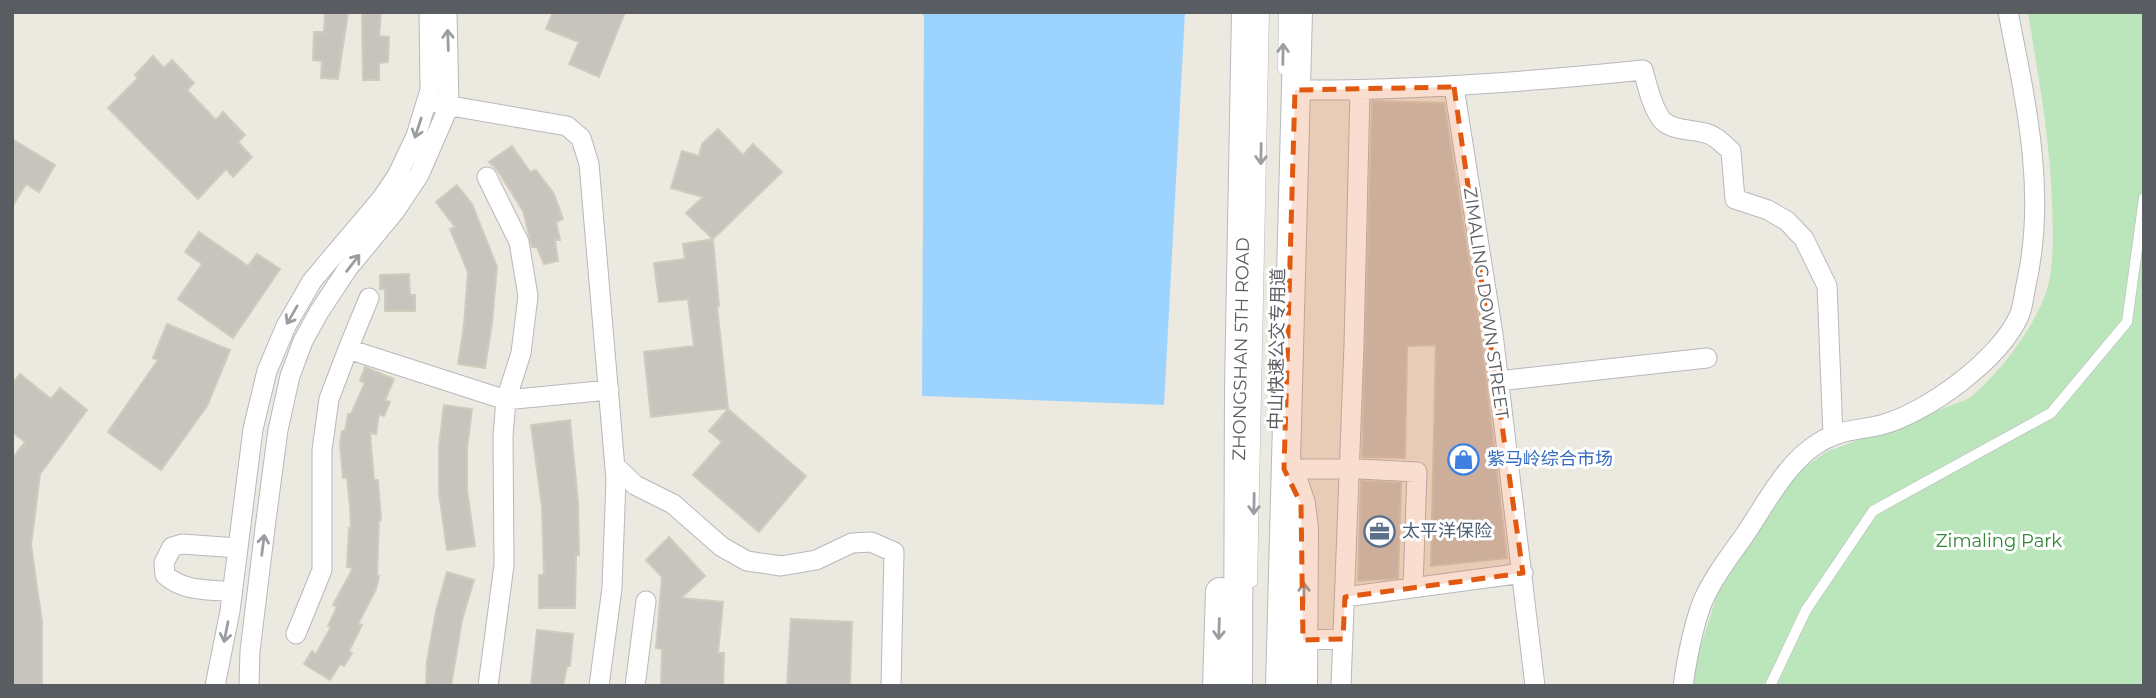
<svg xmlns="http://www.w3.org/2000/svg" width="2156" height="698" font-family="Montserrat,'Noto Sans SC',sans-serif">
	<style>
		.green { fill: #bbe5bb }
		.water { fill: #9dd4ff }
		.building { fill: #c7c4bd; stroke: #d1cbbe; stroke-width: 2 }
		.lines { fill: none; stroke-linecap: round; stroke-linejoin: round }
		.lane-casing { stroke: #b6b8bd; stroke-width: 11 }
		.street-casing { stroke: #b6b8bd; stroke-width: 21 }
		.secondary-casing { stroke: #b6b9bf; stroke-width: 30 }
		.lane { stroke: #fff; stroke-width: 10 }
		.street { stroke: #fff; stroke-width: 19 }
		.secondary { stroke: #fff; stroke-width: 28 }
		.oneway { stroke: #9b9da0 }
		.marked { fill: #e15910; fill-opacity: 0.2; stroke: #e15910; stroke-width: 5; stroke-dasharray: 14 9; stroke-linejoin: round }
		.labels { text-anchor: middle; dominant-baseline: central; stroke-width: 6; stroke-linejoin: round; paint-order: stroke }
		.street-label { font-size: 18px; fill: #595c61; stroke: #fff }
		.shop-label { font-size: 18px; fill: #366cbe; stroke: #fff; text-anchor: start }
		.service-label { font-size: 18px; fill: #4e5e75; stroke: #fff; text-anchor: start }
		.park-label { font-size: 18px; fill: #338637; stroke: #fff }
	</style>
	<rect width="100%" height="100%" fill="#ece9e0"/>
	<path class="green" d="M2028 12H2144V686H1691L1694 666 1717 595 1791 477 1826 452 1968 399C2000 374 2040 321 2049 282 2054 255 2053 229 2052 202 2050 138 2038 76 2028 12Z"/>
	<path class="water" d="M922 12H1185L1164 405 922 396 924 17Z"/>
	<path class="building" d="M325 12H348L338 79 321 78 322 61 313 60 314 32H324Z
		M362 12H381L379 36 389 37 388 62 379 63V80H363Z
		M553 12H625L599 77 569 64 579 42 546 29Z
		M153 56 164 68 172 60 194 83 187 90 216 120 223 112 245 135 238 142 252 157 233 177 226 169 198 199 108 108 138 78 135 75Z
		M1372 101 1444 103 1481 336 1507 558 1431 566 1436 345 1407 346 1405 458 1362 457Z
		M718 129 743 155 753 144 782 172 713 239 686 213 703 197 671 188 682 151 699 156 702 144Z
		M12 139 55 165 39 192 26 184 12 207Z
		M512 146 530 172 536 170 554 194 563 219 556 222 560 240H555L558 261 544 264 537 247H532L523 211 498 171 489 162Z
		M457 185 472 204 497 267 492 323 485 368 458 364 464 325 468 272 450 229 455 227 436 202Z
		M199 232 248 266 257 254 280 269 233 338 178 299 202 264 185 252Z
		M713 239 719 306H717L728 408 651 417 644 352 694 346 688 299 659 302 654 263 685 259 683 244Z
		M409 274 410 295H415V311H385V289H380V275Z
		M167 324 230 350 207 406 161 470 108 432 158 360 153 358Z
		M365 367 394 379 385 400 390 402 384 416 379 414 376 434 370 433 374 480H378L381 520H379L377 576H379L376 589 358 624 362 625 349 651 352 653 344 666 340 664 330 680 304 664 312 651 316 654 331 627 328 626 337 607 333 605 353 568 347 567 349 528H351L350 507 347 478H343L340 443 342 431H345L348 414H351L365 383 360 381Z
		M20 374 51 399 60 388 87 410 40 474 31 545 42 622V686H12V459L25 442 12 432V384Z
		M444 405 472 409 467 449V490L475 546 447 550 439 493V446Z
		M728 409 806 476 759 532 693 475 722 442 709 431Z
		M570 420 578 502 579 555H576L575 608H539V575H544L542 507 531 425Z
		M1361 481 1401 483 1398 578 1358 581Z
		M669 537 705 576 681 598 723 602 718 653H724L723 686H661L662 649 656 648 662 577 646 560Z
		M447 572 474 580 462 620 451 686H426L427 661 436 611Z
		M791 619 852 622 850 686H787Z
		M537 630 573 634 570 666H567L563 686H531Z"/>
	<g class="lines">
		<defs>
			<path id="lane" d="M1283 69 1284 12
				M1252 582 1264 12
				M1770 686 1806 610 1873 511 2051 413 2127 322 2144 198"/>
			<path id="street" d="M1454 87 1493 334 1535 686
				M1295 90C1412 91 1527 82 1643 70 1647 84 1652 109 1663 121 1674 131 1691 129 1705 133 1715 135 1723 144 1731 151L1735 199 1768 210 1787 221 1804 239 1827 286 1833 435
				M439 104 567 126 581 138 589 164 616 480 612 588 599 686
				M487 177 519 242 528 296 521 353 506 400 503 436 504 565 488 686
				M348 349 369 298
				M1498 381 1707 358
				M615 466 635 485 673 504 722 547 747 561 781 566 816 560 852 543 871 542 894 552 891 686
				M1284 469H1359L1417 472 1413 588
				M232 592C208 589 184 592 165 575L164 563 172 547 182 544 238 548
				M1345 597 1523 573
				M296 634 322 570V450L329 399 348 349 506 400 609 390
				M1303 640 1343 639
				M215 686 230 611 253 429 267 371 286 326 312 281 382 198 397 176 416 136 430 90 429 12
				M249 686 250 651 265 528 278 430 290 376 303 341 319 312 348 268 395 211 419 175 449 106 447 12
				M635 686 646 601
				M1341 686 1354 345 1360 90
				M1683 686C1687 658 1692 630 1702 603 1712 579 1729 557 1744 536 1766 504 1786 462 1820 442 1839 430 1860 430 1881 425 1927 413 2000 359 2019 316 2023 307 2024 295 2026 285 2047 194 2026 102 2008 12"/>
			<path id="secondary" d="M1294 483 1301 504 1304 529 1303 686
				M1217 686 1220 592
				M1238 686 1239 387 1246 12
				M1280 686 1298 12"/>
		</defs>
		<use href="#lane" class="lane-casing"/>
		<use href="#street" class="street-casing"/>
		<use href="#secondary" class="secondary-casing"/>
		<use href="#lane" class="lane"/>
		<use href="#street" class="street"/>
		<use href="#secondary" class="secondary"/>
	</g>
	<defs><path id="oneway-shaft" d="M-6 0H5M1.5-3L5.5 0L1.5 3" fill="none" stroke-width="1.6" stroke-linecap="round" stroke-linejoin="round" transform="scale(1.75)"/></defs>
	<g class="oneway">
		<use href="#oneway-shaft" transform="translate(448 40) rotate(-92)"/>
		<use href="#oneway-shaft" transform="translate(1283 54) rotate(-89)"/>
		<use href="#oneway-shaft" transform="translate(418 128) rotate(108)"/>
		<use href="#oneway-shaft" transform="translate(1261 154) rotate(91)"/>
		<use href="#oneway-shaft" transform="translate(353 263) rotate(-52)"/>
		<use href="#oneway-shaft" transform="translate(292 315) rotate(120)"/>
		<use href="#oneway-shaft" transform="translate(1254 504) rotate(91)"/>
		<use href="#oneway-shaft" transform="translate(263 545) rotate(-83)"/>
		<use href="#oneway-shaft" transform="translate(1304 593) rotate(-90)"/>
		<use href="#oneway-shaft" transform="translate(1219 629) rotate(92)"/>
		<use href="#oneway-shaft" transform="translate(226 632) rotate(101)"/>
	</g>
	<path class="marked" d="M1454 87 1523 573 1345 597 1343 639 1303 640 1301 504 1284 469 1295 90Z"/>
	<defs>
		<symbol id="shop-ring" viewBox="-11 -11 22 22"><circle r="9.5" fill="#fff" stroke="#3f7fe0" stroke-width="1.5"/><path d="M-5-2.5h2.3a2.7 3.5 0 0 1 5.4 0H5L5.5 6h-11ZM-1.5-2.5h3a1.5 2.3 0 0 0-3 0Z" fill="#3f7fe0"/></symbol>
		<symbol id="office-ring" viewBox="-11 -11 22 22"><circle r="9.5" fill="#fff" stroke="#5c6f8a" stroke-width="1.5"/><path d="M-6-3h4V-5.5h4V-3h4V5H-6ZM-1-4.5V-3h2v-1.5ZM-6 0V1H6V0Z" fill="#5c6f8a"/></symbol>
	</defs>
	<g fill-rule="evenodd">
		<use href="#shop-ring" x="1446" y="442" width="35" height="35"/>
		<use href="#office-ring" x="1362" y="514" width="35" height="35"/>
	</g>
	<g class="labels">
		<g class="street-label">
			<text transform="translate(1486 303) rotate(82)">ZIMALING DOWN STREET</text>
			<text transform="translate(1241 349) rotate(-89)">ZHONGSHAN 5TH ROAD</text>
			<text transform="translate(1277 349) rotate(-89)">中山快速公交专用道</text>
		</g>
		<g class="shop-label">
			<text x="1487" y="459">紫马岭综合市场</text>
		</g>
		<g class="service-label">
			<text x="1402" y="531">太平洋保险</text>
		</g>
		<g class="park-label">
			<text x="1999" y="541">Zimaling Park</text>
		</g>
	</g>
	<rect width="2156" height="698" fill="none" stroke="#595c61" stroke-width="28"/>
</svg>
